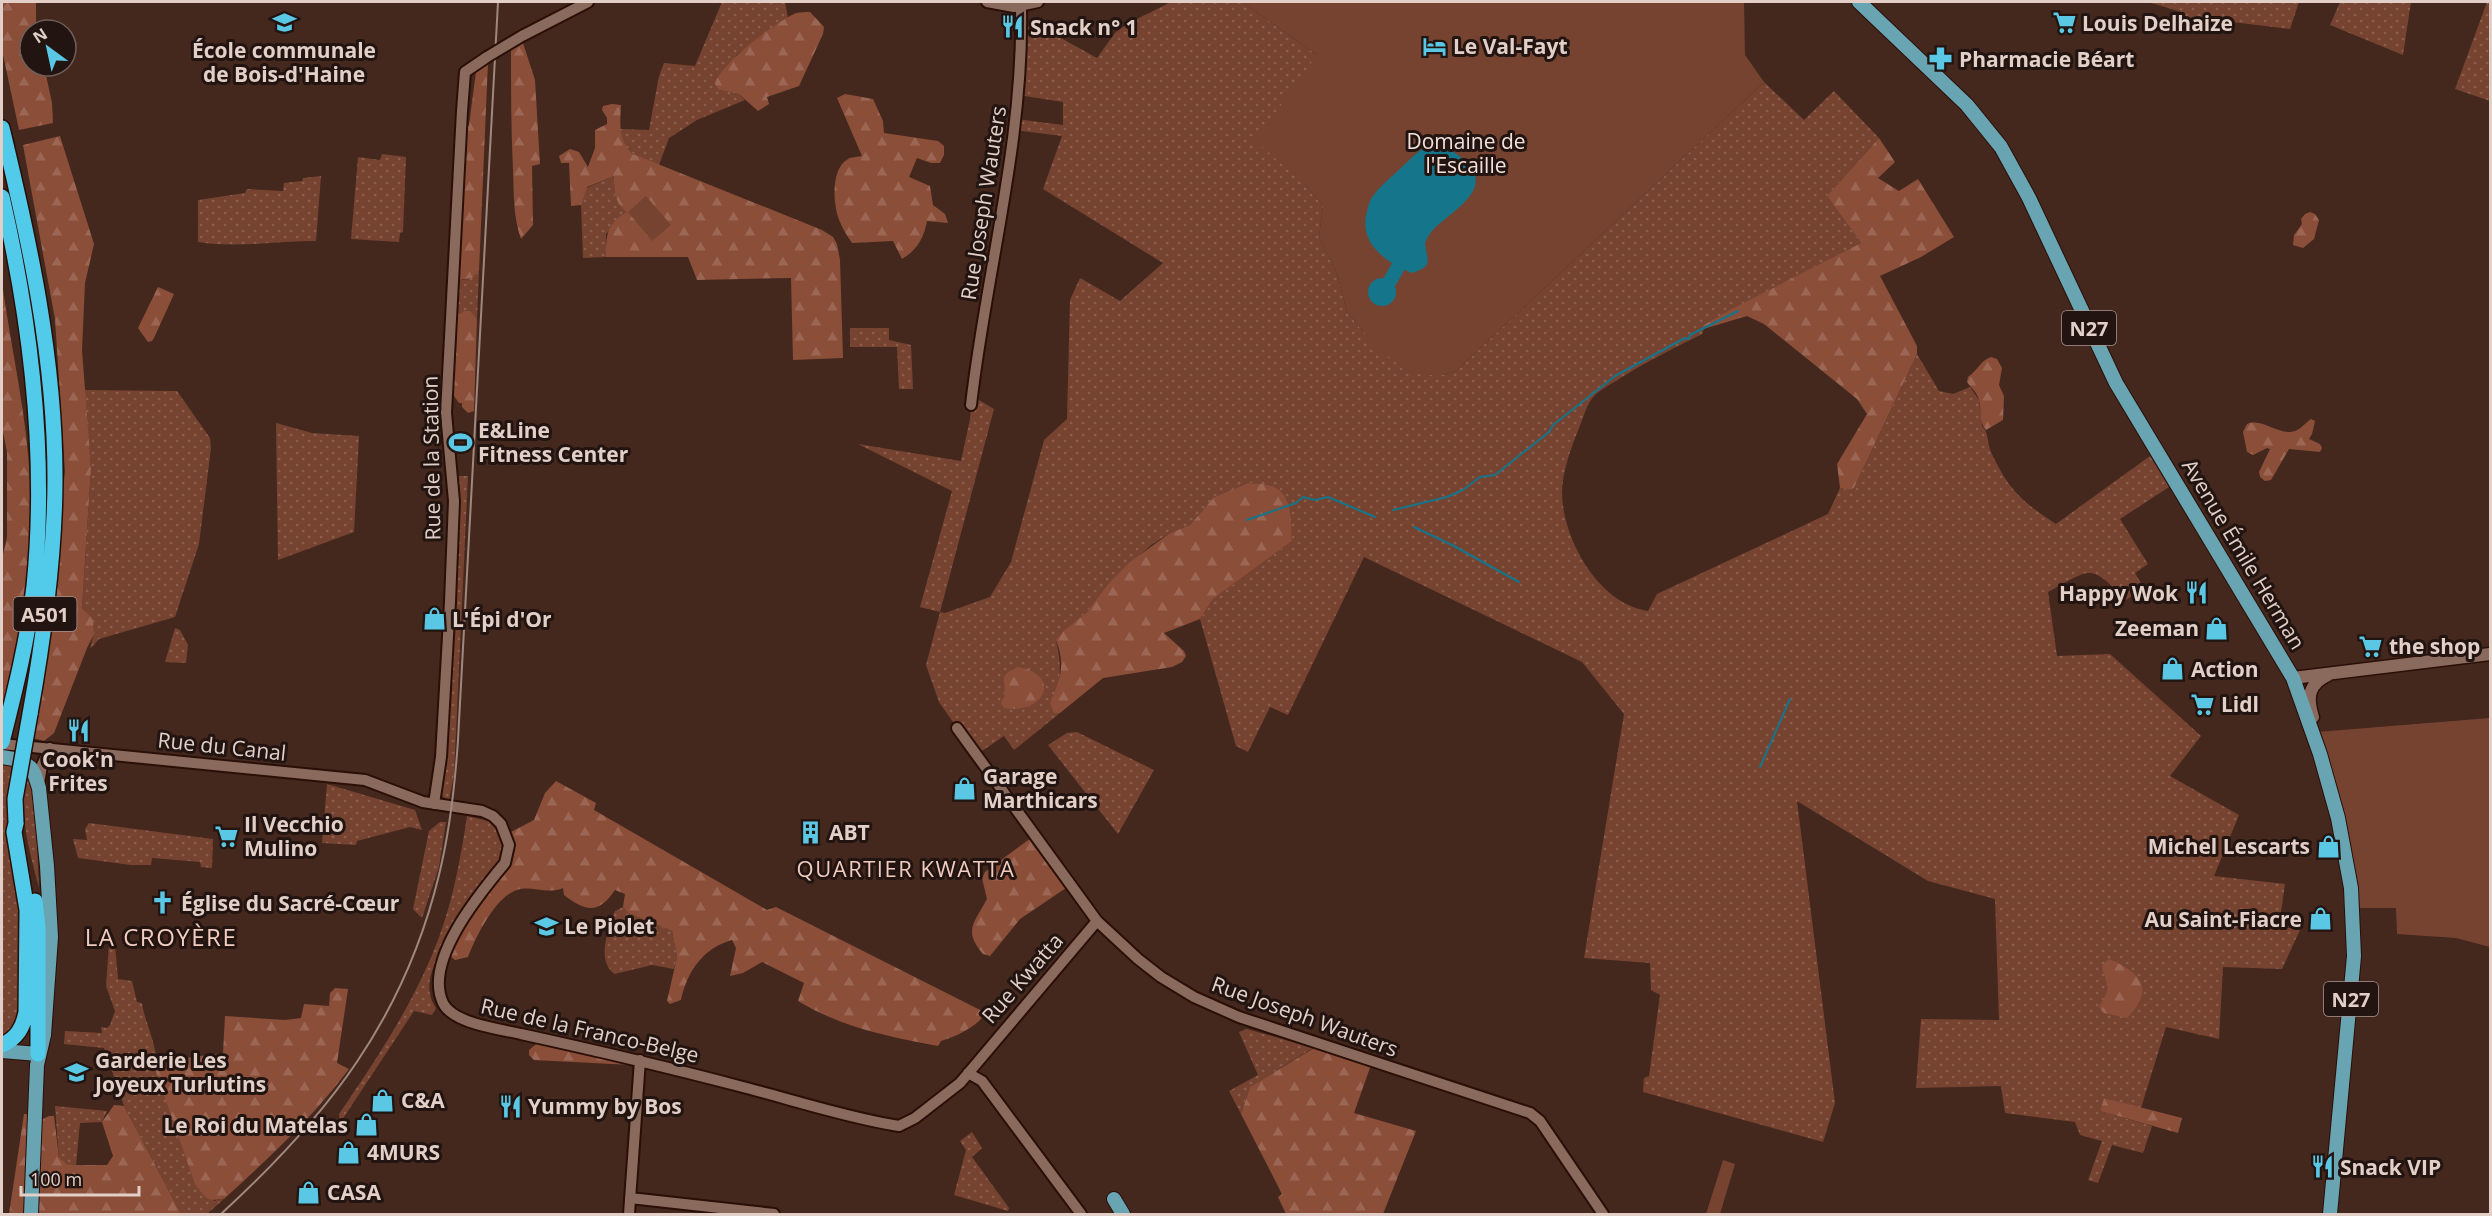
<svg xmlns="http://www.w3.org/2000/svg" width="2492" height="1216" font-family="'Open Sans',sans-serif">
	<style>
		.grass { fill: url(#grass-dots) }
		.forest { fill: url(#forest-firs) }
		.park { fill: #774331 }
		.water { fill: #14758b }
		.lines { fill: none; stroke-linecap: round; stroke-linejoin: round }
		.stream { stroke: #14758b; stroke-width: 2 }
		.river { stroke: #14758b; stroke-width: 14 }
		.tertiary-casing { stroke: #2a0f07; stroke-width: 14 }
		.secondary-casing { stroke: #2a0f07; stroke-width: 15 }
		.primary-casing { stroke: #2a0f07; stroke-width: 16 }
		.motorway-casing { stroke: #2a0f07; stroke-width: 18 }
		.tertiary { stroke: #8b6a5e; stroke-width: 10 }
		.secondary { stroke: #8b6a5e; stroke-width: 12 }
		.primary { stroke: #69a4b3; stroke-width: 14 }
		.motorway { stroke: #52cbeb; stroke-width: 15 }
		.rail { stroke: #9f8880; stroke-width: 2 }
		.tertiary-bridge-casing { stroke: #2a0f07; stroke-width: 14; stroke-linecap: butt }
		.motorway-bridge-casing { stroke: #2a0f07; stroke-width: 18; stroke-linecap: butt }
		.tertiary-bridge { stroke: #8b6a5e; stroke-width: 10 }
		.motorway-bridge { stroke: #52cbeb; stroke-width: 15 }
		.labels { text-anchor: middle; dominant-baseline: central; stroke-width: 6; stroke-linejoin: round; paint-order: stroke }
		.shield { fill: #221410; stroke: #a89791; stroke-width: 1.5 }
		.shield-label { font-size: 20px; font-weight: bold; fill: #e2cfc8 }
		.poi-label { font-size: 21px; font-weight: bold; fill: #e2cfc8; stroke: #221410; text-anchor: start }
		.park-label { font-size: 21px; fill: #f3e0d9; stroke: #221410 }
		.street-label { font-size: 21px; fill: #e2cfc8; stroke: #221410 }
		.neighbourhood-label { font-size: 22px; letter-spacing: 1.5px; fill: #f1cbbe; stroke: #221410 }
		.quarter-label { font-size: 24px; letter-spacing: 1.5px; fill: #f1cbbe; stroke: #221410 }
	</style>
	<defs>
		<pattern id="grass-dots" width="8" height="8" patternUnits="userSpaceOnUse" patternTransform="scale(1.5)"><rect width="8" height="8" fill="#774331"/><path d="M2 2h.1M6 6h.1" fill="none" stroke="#8a5d4d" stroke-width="1.8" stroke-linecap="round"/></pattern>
		<pattern id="forest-firs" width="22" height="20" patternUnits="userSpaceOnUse" patternTransform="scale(1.5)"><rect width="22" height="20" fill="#8b4e39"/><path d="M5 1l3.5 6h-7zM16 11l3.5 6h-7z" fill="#9b6654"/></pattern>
	</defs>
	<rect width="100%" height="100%" fill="#44281e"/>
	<path class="grass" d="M722 2H785L788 18 737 55 719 90 739 94 745 100 697 120 669 138 659 165C637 156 624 155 620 129L649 130 659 76 664 63 695 66Z
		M1171 2H1242L1317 55 1305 184 1323 206 1319 237 1337 273 1347 312 1362 330 1443 375 1457 370 1764 82 1804 120 1834 91 1879 138 1827 196 1861 243 1705 325 1702 334C1672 349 1642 364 1614 382 1608 386 1600 390 1595 395 1586 404 1584 417 1579 428 1571 448 1562 472 1562 494 1563 540 1599 604 1648 611L1657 594 1828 514 1840 488 1849 490 1854 488 1917 354 1939 391 1953 394 1970 387 1979 400 1982 426C1989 433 1987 443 1991 452 2008 489 2022 502 2056 524L2150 456 2169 487 2120 519 2148 564 2135 573 2144 588 2126 600C2089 563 2093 568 2048 592L2057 656 2110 654 2201 736 2170 776 2239 815 2214 876 2285 884 2279 926 2300 930 2282 969 2223 967 2219 1039 2166 1027 2141 1108 2104 1098 2100 1111 2152 1126 2143 1153 2112 1145 2098 1183 2088 1180 2102 1141 2080 1135 2075 1122 2005 1113 2001 1086 1916 1088 1921 1019 1999 1020 1995 899 1928 881 1797 801 1835 1103 1823 1142 1643 1092 1644 1078 1649 1076 1660 995 1651 990 1650 963 1584 958 1624 714 1582 662 1364 557 1288 715 1270 707 1248 752 1236 746 1200 619 1213 599 1292 541 1291 533 1271 485 1248 483 1214 497 1190 525 1170 533 1151 545 1107 585 1086 613 1063 631 1056 641C1063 666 1059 688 1054 713H1060L1014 750 1004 736 976 755 939 702 926 665 940 612 920 607 952 491 858 444 961 461 970 419 972 396 994 409 940 612 945 613 990 597 1011 562 1044 440 1067 419 1070 300 1080 278 1120 301 1163 263 1043 189 1062 136 1015 130 1016 119 1063 125V102L1018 95 1021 19 1061 38 1097 58 1115 33 1127 24Z
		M2148 2H2299L2290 29 2199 18H2184L2185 13Z
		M2340 2H2411L2403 55 2330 25Z
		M2487 2H2490V101L2455 89Z
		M382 154 406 157 403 232 400 233 399 242 351 239 358 157 380 160Z
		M321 176 316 241C276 241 238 248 198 242V200L245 193 247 189 283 191 284 183 302 181 303 178Z
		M614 176C614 192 614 202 628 212L606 234V257L583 258 581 205 584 189Z
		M479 271 477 319 470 312 450 323 453 273 459 280C468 280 473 278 479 271Z
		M850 328H889V340L911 345 913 389H899L897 347H850Z
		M84 390 177 391 210 438 211 448 199 544 175 617 99 639 90 649C95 629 97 623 82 608L91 468Z
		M276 423 312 433 359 436 354 532 278 560Z
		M457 476H468L454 775 449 800 443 797 438 784Z
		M175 628 180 630 188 645 186 663 165 662Z
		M1077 732 1154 770 1118 834 1048 745 1067 733Z
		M3 759 15 762 8 807 9 832 23 900 19 1021 2 1040Z
		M26 777 33 788 35 802 39 888C29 850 19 816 26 777Z
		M327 784 415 810 422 830 410 827 357 841 356 845 322 843Z
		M467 816 501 824 509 853 444 960 438 958C429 974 425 992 436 1008L432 1015 414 1011 340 1123 339 1114C374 1063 408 1012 432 955 451 911 460 863 467 816Z
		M440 822H446L439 867 422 918 413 909 429 831Z
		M89 823 213 839 212 868 201 867 200 862 152 858 151 865H131L78 858 73 839 87 840 85 829Z
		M623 907 628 913 672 931 677 957 674 969 652 965 615 974C595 961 609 928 615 911Z
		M109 945H115L118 979 132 981 137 1002 142 1003C144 1021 161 1053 155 1069L214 1201 225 1198 207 1214H181L124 1106 104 1048 64 1044 65 1031 102 1033 101 1027 107 1028 110 1025 115 1011 106 986Z
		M1247 1029 1313 1048 1250 1087 1241 1114 1229 1091 1258 1075 1239 1032Z
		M55 1106 107 1111 102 1122 80 1123 76 1165H68L59 1159Z
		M972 1132 982 1148 972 1157 1009 1208 1008 1211 954 1195 966 1150 960 1141Z"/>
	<path class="forest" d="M2 2H36V30H30V66H44L52 103 53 123 19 130 2 50Z
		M810 12 824 27 823 34 799 86 767 97 769 104 758 111 739 94 719 90 715 84C719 65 777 21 796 13 800 12 806 12 810 12Z
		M523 43 535 80 540 164 532 166 533 225 521 239C513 216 514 194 513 170 511 130 511 90 511 50Z
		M488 62 479 271 472 278 459 280 453 273 460 135 469 125 476 72Z
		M845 94 873 99 883 121 884 133 938 141 944 146V155L940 163H931L917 158 909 177 930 186 933 205 945 214 948 223 927 221C924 238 917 250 902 259L893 241 852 243C848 237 843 230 840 222 833 207 830 169 848 159 851 157 858 157 862 156L837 98Z
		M612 104 621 105C620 124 618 141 633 154L822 230 833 237 837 244 840 260 843 358 793 360 791 278 697 280 688 257H606C606 236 606 224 627 212 614 202 614 192 614 176L587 187 581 205 571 206 569 163H561L559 156 570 149 579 152 588 167 595 148V130L607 124V118L602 110 603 106Z
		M60 136 94 244 85 283 82 350 91 468 82 608 93 619 94 634 87 648 54 733 44 741 33 738 65 472 55 319 23 145Z
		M1879 138 1895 162 1878 178 1899 191 1918 179 1954 237 1921 257 1880 276 1917 346V354L1854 488 1849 490 1840 488 1837 464 1867 414 1857 399 1764 324 1747 316 1700 330 1704 325 1730 310 1861 243 1827 196Z
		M2310 212 2315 214 2319 220 2314 239 2303 248 2293 245 2294 235 2302 224 2301 219 2305 214Z
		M2 283C11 348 27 415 30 481 34 560 20 638 2 715V559L7 537V452L2 427Z
		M158 287 174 294 154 338 152 341 148 342 138 328Z
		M464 311H470L477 319 474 411 468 413 462 407V403H459L451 392 450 323Z
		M1991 357 1997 359 2002 368 1999 385 2004 396 2003 420 1986 430C1978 421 1982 411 1979 400 1977 392 1971 388 1967 382L1968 377C1978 370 1980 361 1991 357Z
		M2311 419 2315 421 2312 434 2309 439 2320 444 2322 448 2320 452 2289 449 2271 480 2265 481 2260 477 2259 472 2270 449 2267 448 2253 455 2247 452 2243 432 2247 424C2262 418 2275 433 2290 432 2299 432 2305 423 2311 419Z
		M1248 483C1255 484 1266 483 1272 486 1294 495 1290 523 1292 541L1213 599 1200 619 1164 633 1184 651 1186 656 1182 662 1172 667 1103 678 1060 713H1054L1050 703C1060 680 1066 665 1056 640L1063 631 1086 613 1107 585 1130 562 1170 533 1190 525 1214 497Z
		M1018 667C1064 676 1043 715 1004 708L1001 703 1005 695 1004 677 1008 672Z
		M556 781 596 803 594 810 767 910 776 907 986 1013C976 1027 958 1036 941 1041L938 1046C889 1037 841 1027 798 1001L804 983 762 962 743 973 730 976 736 948 732 940C703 948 687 972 681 1000L670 1004 667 1001 677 957 672 931 628 913 623 907 625 894 615 890C599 914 586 912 564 895L563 888C547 895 530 885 517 890 495 897 476 937 468 957L455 960 450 956 452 939 505 863 507 834 534 820 545 793Z
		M1031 838 1066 888 1020 919 990 956 983 954C963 931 974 923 987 899L982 878 985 872Z
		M2109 959C2142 973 2155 989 2127 1018L2104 1013 2099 1007C2101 1002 2105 997 2107 992 2110 984 2102 974 2102 966Z
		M335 988 348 989 337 1063 349 1069C313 1117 270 1157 225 1198 207 1203 205 1197 195 1184L155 1069 157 1062 223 1053 225 1016 285 1020 301 1018 304 1004 329 1006 330 993Z
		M540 1041 632 1065 534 1060 529 1055V1050Z
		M1319 1045 1372 1062 1354 1113 1416 1131 1383 1214H1286L1278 1197 1282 1194 1241 1114 1250 1087Z
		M2104 1098 2182 1118 2178 1133 2100 1111Z
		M114 1105 124 1106 181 1214H38L41 1120 49 1116H54L59 1158 68 1165H107L113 1156 102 1122Z
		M24 1114H29L24 1214H9Z"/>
	<path class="park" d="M1242 2H1744L1745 55 1764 82 1457 370 1443 375H1422L1406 370 1378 349 1347 312 1337 273 1319 237 1323 206 1305 184 1255 141 1317 55Z
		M646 196 671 225 652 241 628 212Z
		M2490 718V947L2456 938 2397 934 2396 908H2352L2317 732Z
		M1723 1160 1735 1164 1720 1214H1706Z"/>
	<path class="water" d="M1439 142C1450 150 1464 157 1472 169 1489 194 1444 216 1432 231 1429 234 1427 239 1425 243 1427 261 1434 266 1412 273 1386 263 1358 243 1367 212 1368 208 1369 202 1371 199 1379 186 1394 175 1404 165 1414 156 1425 143 1439 142Z
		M1368 292a14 14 0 1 1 28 0a14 14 0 1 1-28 0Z"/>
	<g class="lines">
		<path class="stream" d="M1393 510 1447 497 1463 490 1480 477 1495 475 1549 432 1553 425 1615 376 1685 338 1689 339 1690 335 1738 311
			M1247 520 1296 503 1303 497 1315 500 1328 497 1375 517
			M1414 527 1452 545 1519 582
			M1760 767 1790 699"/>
		<path class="river" d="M1390 281 1398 267"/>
		<defs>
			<path id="tertiary" d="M987 2 1014 7 1038 2
				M522 36 588 2
				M971 405C986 272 1024 142 1021 7
				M957 728 1097 921 1138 959 1161 977 1194 997 1239 1017 1530 1113 1540 1121 1603 1214
				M2 744 365 780 423 802 482 811 493 816 501 824 509 845 505 863C480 893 423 961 443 1003 453 1024 501 1029 521 1034 594 1050 667 1067 739 1086 790 1099 841 1116 893 1125L899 1126 915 1118 960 1083 1097 921
				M39 784 42 765 50 748
				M434 804 441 757 450 602 454 501 446 413 462 111 465 72 487 57
				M968 1073 982 1081 1081 1214
				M630 1198 774 1214
				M629 1214 640 1060"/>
			<path id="secondary" d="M2293 678 2490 654
				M2313 717C2307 698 2308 684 2328 675"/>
			<path id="primary" d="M1859 2 1967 105 2001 147 2029 198 2116 383 2293 678 2320 754 2338 818 2351 888 2354 956 2330 1214
				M2 757 20 760 31 768 34 773 39 788 47 866 51 937 44 1035 37 1065 31 1214
				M2 1051 38 1054
				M1114 1199 1123 1214"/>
			<path id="motorway" d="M2 128C30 243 55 359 55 478 55 557 44 636 30 714
				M2 197C31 323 47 457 34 586 28 638 15 691 2 742
				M35 901 38 927V1054
				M2 1045C17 1038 23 1028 26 1012L27 910 14 832 16 823"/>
		</defs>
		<use href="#tertiary" class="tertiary-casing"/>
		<use href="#secondary" class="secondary-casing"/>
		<use href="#primary" class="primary-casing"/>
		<use href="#motorway" class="motorway-casing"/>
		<use href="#tertiary" class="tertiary"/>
		<use href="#secondary" class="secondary"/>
		<use href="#primary" class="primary"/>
		<use href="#motorway" class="motorway"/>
		<path class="rail" d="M221 1214C328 1116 404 1019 439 875 450 830 455 785 458 740L498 2"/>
		<defs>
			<path id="tertiary-bridge" d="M487 57 522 36"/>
			<path id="motorway-bridge" d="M16 823 15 799 30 714"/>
		</defs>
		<use href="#tertiary-bridge" class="tertiary-bridge-casing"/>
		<use href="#motorway-bridge" class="motorway-bridge-casing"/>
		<use href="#tertiary-bridge" class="tertiary-bridge"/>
		<use href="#motorway-bridge" class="motorway-bridge"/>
	</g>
	<defs>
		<symbol id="school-bare" viewBox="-9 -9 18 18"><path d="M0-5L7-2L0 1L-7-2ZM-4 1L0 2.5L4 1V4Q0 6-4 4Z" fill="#5ac8e5" stroke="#221410" stroke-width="2.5" paint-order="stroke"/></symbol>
		<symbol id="supermarket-bare" viewBox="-9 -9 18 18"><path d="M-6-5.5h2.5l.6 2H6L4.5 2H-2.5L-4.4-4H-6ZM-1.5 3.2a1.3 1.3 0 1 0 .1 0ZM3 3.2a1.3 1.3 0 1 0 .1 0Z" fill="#5ac8e5" stroke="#221410" stroke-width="2.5" paint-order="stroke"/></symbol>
		<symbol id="restaurant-bare" viewBox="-9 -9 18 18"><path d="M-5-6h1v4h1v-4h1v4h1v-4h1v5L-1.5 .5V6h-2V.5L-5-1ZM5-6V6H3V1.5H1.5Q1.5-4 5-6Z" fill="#5ac8e5" stroke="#221410" stroke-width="2.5" paint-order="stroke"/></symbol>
		<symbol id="hotel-bare" viewBox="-9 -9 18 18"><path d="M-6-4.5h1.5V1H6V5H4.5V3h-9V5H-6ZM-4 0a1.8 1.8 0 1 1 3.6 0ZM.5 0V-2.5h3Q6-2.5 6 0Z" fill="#5ac8e5" stroke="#221410" stroke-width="2.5" paint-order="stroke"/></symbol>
		<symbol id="pharmacy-bare" viewBox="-9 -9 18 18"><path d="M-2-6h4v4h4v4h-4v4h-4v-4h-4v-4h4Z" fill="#5ac8e5" stroke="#221410" stroke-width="2.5" paint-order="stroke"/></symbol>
		<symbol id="stadium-bare" viewBox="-9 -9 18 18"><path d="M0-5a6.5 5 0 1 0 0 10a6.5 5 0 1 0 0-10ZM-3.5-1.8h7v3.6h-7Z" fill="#5ac8e5" stroke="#221410" stroke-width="2.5" paint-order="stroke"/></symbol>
		<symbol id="shop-bare" viewBox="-9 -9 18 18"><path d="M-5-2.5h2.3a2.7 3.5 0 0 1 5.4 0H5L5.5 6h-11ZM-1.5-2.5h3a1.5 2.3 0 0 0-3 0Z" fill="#5ac8e5" stroke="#221410" stroke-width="2.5" paint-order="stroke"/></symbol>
		<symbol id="building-bare" viewBox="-9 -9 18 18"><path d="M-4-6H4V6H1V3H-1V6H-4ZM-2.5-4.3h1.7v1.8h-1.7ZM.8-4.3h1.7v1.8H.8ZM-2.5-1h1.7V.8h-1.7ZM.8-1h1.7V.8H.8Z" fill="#5ac8e5" stroke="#221410" stroke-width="2.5" paint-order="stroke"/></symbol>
		<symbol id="church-bare" viewBox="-9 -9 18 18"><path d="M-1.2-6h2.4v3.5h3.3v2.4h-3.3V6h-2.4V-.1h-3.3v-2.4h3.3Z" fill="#5ac8e5" stroke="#221410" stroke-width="2.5" paint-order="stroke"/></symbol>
	</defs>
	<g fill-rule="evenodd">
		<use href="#school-bare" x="268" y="6" width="33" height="33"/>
		<use href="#supermarket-bare" x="2048" y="6" width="33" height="33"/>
		<use href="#restaurant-bare" x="996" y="10" width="33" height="33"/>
		<use href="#hotel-bare" x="1418" y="30" width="33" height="33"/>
		<use href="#pharmacy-bare" x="1924" y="42" width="33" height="33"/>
		<use href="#stadium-bare" x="444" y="426" width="33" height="33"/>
		<use href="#restaurant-bare" x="2180" y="576" width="33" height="33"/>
		<use href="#shop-bare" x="418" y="602" width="33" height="33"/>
		<use href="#shop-bare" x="2200" y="612" width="33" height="33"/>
		<use href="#supermarket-bare" x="2354" y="630" width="33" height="33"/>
		<use href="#shop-bare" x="2156" y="652" width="33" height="33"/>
		<use href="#supermarket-bare" x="2186" y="688" width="33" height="33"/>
		<use href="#restaurant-bare" x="62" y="714" width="33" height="33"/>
		<use href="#shop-bare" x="948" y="772" width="33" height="33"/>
		<use href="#building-bare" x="794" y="816" width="33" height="33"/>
		<use href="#supermarket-bare" x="210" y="820" width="33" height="33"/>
		<use href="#shop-bare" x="2312" y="830" width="33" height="33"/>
		<use href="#church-bare" x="146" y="886" width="33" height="33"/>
		<use href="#shop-bare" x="2304" y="902" width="33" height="33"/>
		<use href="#school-bare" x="530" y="910" width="33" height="33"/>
		<use href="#school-bare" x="60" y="1056" width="33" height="33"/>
		<use href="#shop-bare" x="366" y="1084" width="33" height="33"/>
		<use href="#restaurant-bare" x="494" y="1090" width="33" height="33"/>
		<use href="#shop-bare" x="350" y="1108" width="33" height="33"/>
		<use href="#shop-bare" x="332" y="1136" width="33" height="33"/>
		<use href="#restaurant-bare" x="2306" y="1150" width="33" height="33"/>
		<use href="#shop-bare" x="292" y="1176" width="33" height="33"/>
	</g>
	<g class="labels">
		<g class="shield">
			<rect x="2062" y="311" width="54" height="34" rx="4.5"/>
			<rect x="13.5" y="597" width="63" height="34" rx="4.5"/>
			<rect x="2324" y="982" width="54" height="34" rx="4.5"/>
		</g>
		<g class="shield-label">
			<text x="2089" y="328">N27</text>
			<text x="45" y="614">A501</text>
			<text x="2351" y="999">N27</text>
		</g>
		<g class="poi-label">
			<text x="2082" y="23">Louis Delhaize</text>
			<text x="1030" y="27">Snack n° 1</text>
			<text x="1453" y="46">Le Val-Fayt</text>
			<text x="284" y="50" text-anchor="middle">École communale<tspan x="284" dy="24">de Bois-d'Haine</tspan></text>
			<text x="1959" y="59">Pharmacie Béart</text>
			<text x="478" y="430">E&amp;Line<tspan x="478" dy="24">Fitness Center</tspan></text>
			<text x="2178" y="593" text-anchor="end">Happy Wok</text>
			<text x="452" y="619">L'Épi d'Or</text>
			<text x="2199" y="628" text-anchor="end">Zeeman</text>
			<text x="2389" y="646">the shop</text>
			<text x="2191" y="669">Action</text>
			<text x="2221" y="704">Lidl</text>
			<text x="78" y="759" text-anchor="middle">Cook'n<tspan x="78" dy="24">Frites</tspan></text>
			<text x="983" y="776">Garage<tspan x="983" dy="24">Marthicars</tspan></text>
			<text x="244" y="824">Il Vecchio<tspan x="244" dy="24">Mulino</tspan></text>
			<text x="829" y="832">ABT</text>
			<text x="2310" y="846" text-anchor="end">Michel Lescarts</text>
			<text x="181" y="903">Église du Sacré-Cœur</text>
			<text x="2302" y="919" text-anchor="end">Au Saint-Fiacre</text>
			<text x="564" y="926">Le Piolet</text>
			<text x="95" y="1060">Garderie Les<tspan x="95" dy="24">Joyeux Turlutins</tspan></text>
			<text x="401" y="1100">C&amp;A</text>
			<text x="528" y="1106">Yummy by Bos</text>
			<text x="348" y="1125" text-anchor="end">Le Roi du Matelas</text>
			<text x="367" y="1152">4MURS</text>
			<text x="2340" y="1167">Snack VIP</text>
			<text x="327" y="1192">CASA</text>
		</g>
		<g class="park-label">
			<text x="1466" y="141">Domaine de<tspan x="1466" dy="24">l'Escaille</tspan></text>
		</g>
		<g class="street-label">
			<text transform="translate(983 203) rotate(-81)">Rue Joseph Wauters</text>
			<text transform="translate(431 458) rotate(-91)">Rue de la Station</text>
			<text transform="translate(2244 554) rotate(59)">Avenue Émile Herman</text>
			<text transform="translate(222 746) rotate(6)">Rue du Canal</text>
			<text transform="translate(1022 978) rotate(-49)">Rue Kwatta</text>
			<text transform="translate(1305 1016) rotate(20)">Rue Joseph Wauters</text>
			<text transform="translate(590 1030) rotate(13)">Rue de la Franco-Belge</text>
		</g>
		<g class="neighbourhood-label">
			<text x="906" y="868">QUARTIER KWATTA</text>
		</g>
		<g class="quarter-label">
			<text x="161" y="936">LA CROYÈRE</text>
		</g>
	</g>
	<rect width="2492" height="1216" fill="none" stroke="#e2cfc8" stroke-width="6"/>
	<g transform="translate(48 48) rotate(327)"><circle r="28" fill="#221410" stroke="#6f5f5a" stroke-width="1.5"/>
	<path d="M0-4.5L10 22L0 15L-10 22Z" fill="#5ac8e5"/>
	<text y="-9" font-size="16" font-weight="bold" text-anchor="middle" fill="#e2cfc8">N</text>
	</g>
	<path d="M21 1186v9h118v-9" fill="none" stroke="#e2cfc8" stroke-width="3"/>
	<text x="30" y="1186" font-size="18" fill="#e2cfc8" stroke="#221410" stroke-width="4.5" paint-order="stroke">100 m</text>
</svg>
